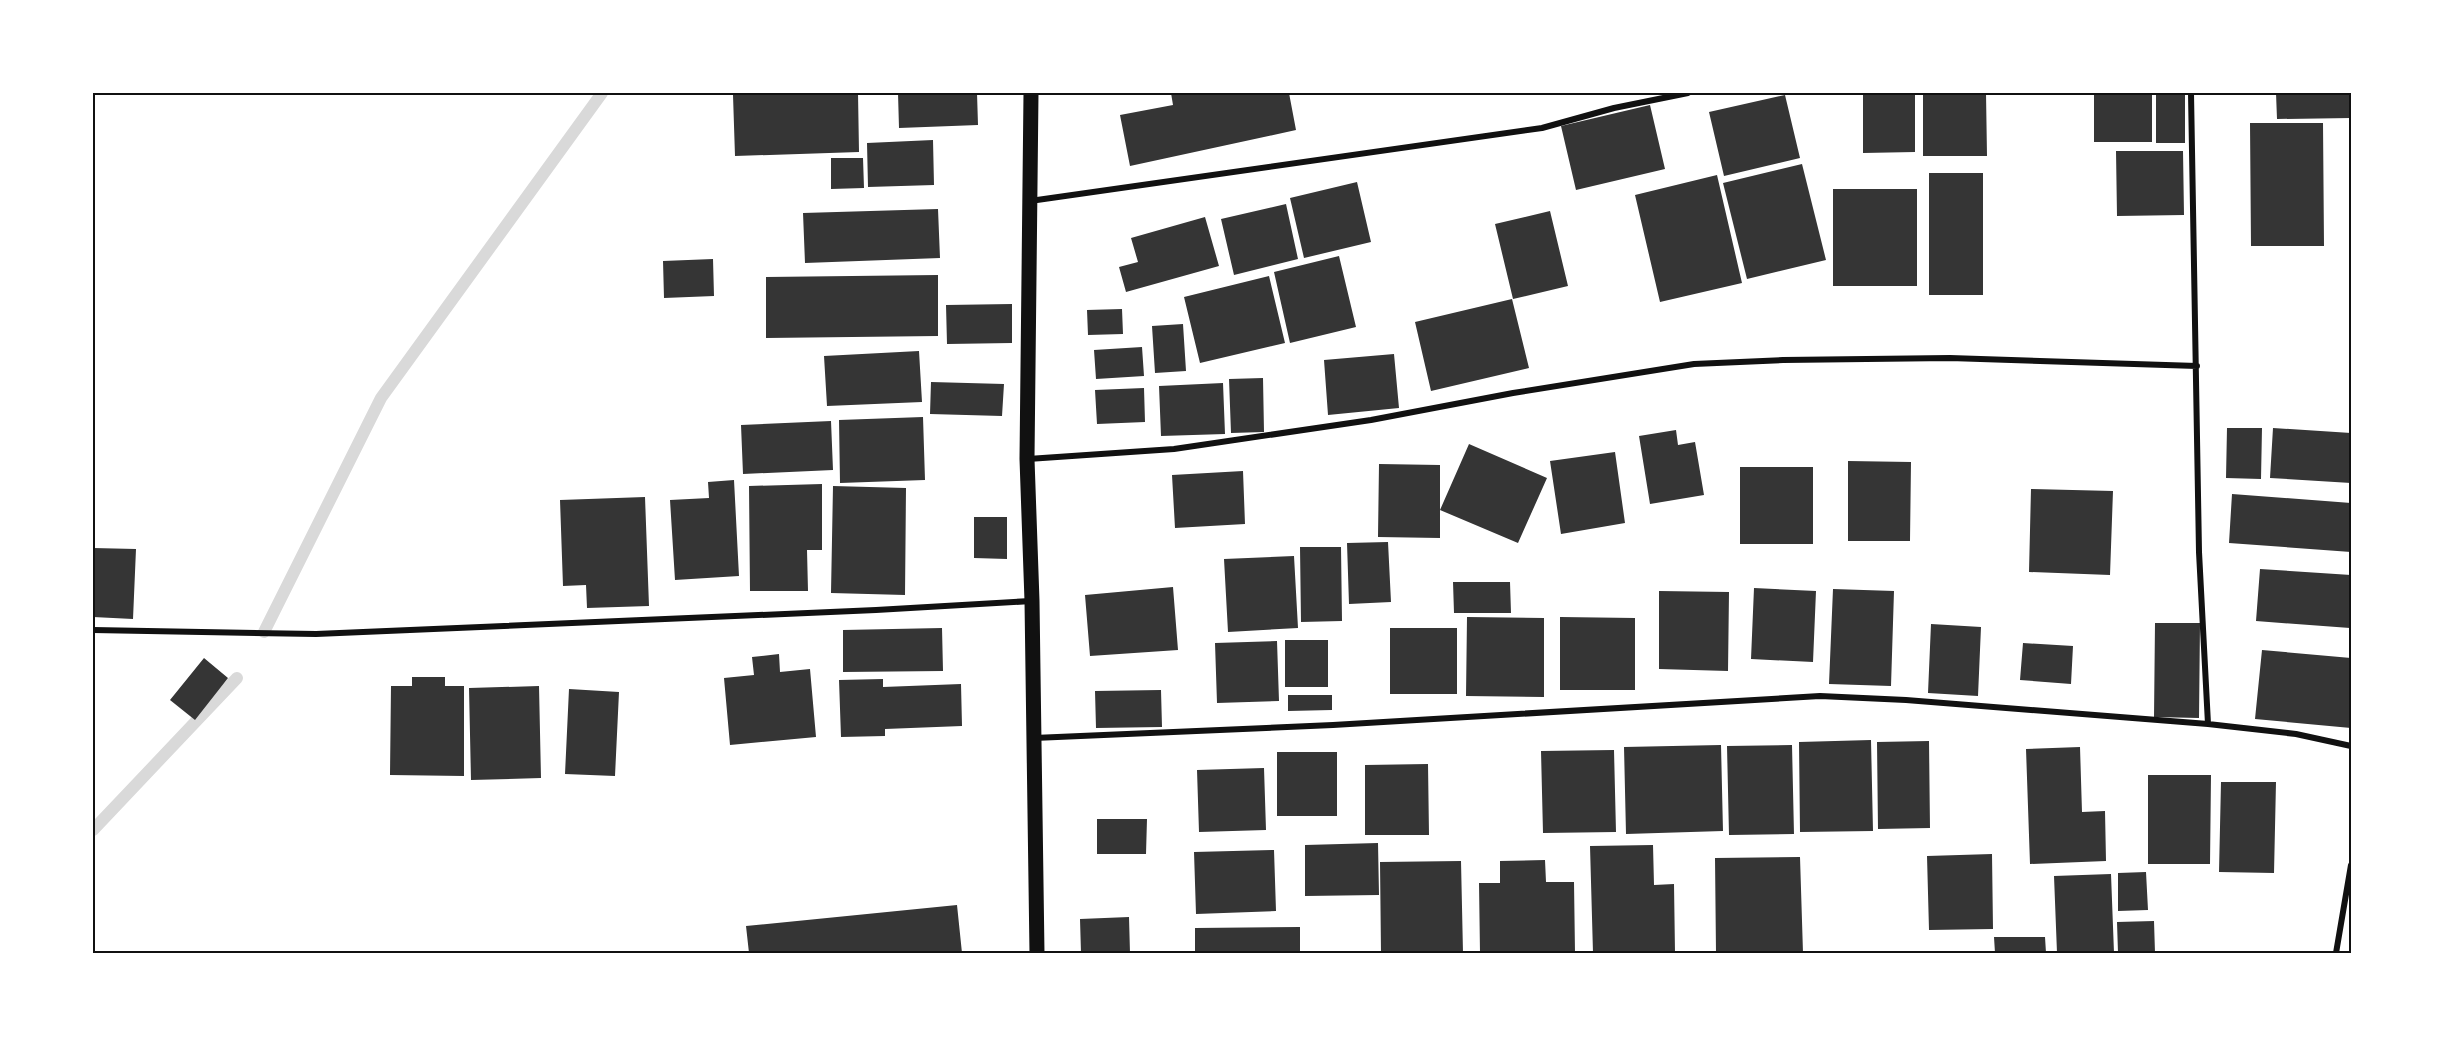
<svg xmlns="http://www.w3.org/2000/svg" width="2444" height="1046" font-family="Mulish,sans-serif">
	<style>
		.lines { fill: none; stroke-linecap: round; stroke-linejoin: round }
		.stream { stroke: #d9d9d9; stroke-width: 12 }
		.building { fill: #353535 }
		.minor { stroke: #111; stroke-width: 6 }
		.primary { stroke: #111; stroke-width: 15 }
		.neatline { fill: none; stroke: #111; stroke-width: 2 }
	</style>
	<rect width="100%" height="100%" fill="#fff"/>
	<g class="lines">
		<path class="stream" d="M264 632 381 398 602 93
			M93 830 237 678"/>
	</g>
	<path class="building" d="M802 93H858L859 152 735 156 733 95Z
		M898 93H977L978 125 899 128Z
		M1171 93H1289L1296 130 1130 166 1120 115 1173 105Z
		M1863 93H1915V152L1863 153Z
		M1923 93H1986L1987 156H1923Z
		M2094 93H2152V142H2094Z
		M2156 93H2185V143H2156Z
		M2276 93H2351V118L2277 119Z
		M1785 95 1800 158 1724 176 1709 112Z
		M1650 105 1665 169 1576 190 1561 126Z
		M2250 123H2323L2324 246H2251Z
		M933 140 934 185 868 187 867 143Z
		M2116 151H2183L2184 215 2117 216Z
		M831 158H863L864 188 831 189Z
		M1802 164 1826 260 1747 279 1723 183Z
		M1929 173H1983V295H1929Z
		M1717 175 1742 283 1660 302 1635 195Z
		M1357 182 1371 242 1304 258 1290 198Z
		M1833 189H1917V286H1833Z
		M1286 204 1298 259 1234 275 1221 219Z
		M938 209 940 258 805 263 803 213Z
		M1550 211 1568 286 1513 299 1495 224Z
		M1205 217 1219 266 1126 292 1119 267 1138 262 1131 238Z
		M1339 256 1356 327 1290 343 1274 272Z
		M713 259 714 296 664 298 663 261Z
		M938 275V336L766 338V277Z
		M1269 276 1285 343 1200 363 1184 297Z
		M1512 299 1529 368 1431 391 1415 322Z
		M1012 304V343L947 344 946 305Z
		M1122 309 1123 334 1088 335 1087 310Z
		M1183 324 1186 371 1155 373 1152 326Z
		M1142 347 1144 376 1096 379 1094 350Z
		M919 351 922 402 827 406 824 356Z
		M1394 354 1399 408 1328 415 1324 360Z
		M1263 378 1264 432 1231 433 1229 379Z
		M931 382 1004 384 1002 416 930 414Z
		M1223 383 1225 434 1161 436 1159 386Z
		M1144 388 1145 422 1097 424 1095 390Z
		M923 417 925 480 840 483 839 420Z
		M831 421 833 470 743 474 741 425Z
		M2227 428H2262L2261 479 2226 478Z
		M2273 428 2351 433V483L2270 478Z
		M1676 430 1678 445 1695 442 1704 495 1650 504 1639 436Z
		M1469 444 1547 478 1518 543 1440 510Z
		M1615 452 1625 523 1561 534 1550 461Z
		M1848 461 1911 462 1910 541H1848Z
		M1379 464 1440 465V538L1378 537Z
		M1740 467H1813V544H1740Z
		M1243 471 1245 524 1175 528 1172 475Z
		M734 480 739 576 675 580 670 500 709 498 708 482Z
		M822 484V550H807L808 591H750L749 486Z
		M833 486 906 488 905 595 831 593Z
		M2031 489 2113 491 2110 575 2029 572Z
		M2232 494 2351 503V552L2229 543Z
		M645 497 649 606 587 608 586 585 563 586 560 500Z
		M974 517H1007V559L974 558Z
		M1388 542 1391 602 1349 604 1347 543Z
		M1300 547H1341L1342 621 1301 622Z
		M93 548 136 549 133 619 93 617Z
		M1294 556 1298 628 1228 632 1224 559Z
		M2260 569 2351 575 2350 628 2256 621Z
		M1453 582H1510L1511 613H1454Z
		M1173 587 1178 650 1090 656 1085 595Z
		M1754 588 1816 591 1813 662 1751 659Z
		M1833 589 1894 591 1891 686 1829 684Z
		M1659 591 1729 592 1728 671 1659 669Z
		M1467 617 1544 618V697L1466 696Z
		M1560 617 1635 618V690H1560Z
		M2155 623H2200L2199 718 2154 717Z
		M1931 624 1981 627 1978 696 1928 693Z
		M942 628 943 671 843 672V630Z
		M1390 628H1457V694H1390Z
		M1285 640H1328V687H1285Z
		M1277 641 1279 701 1217 703 1215 643Z
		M2023 643 2073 646 2071 684 2020 680Z
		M2262 650 2351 658V728L2255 719Z
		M779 654 780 672 810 669 816 737 730 745 724 678 754 675 752 657Z
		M204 658 228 678 195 720 170 700Z
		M412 677H445V686H464V776L390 775 391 686H412Z
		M883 679V687L961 684 962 726 885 729V736L841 737 839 680Z
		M539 686 541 778 471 780 469 688Z
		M569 689 619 692 615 776 565 774Z
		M1161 690 1162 727 1096 728 1095 691Z
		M1288 695H1332V710L1288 711Z
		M1871 740 1873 831 1800 832 1799 742Z
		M1929 741 1930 828 1878 829 1877 742Z
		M1721 745 1723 831 1626 834 1624 747Z
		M1792 745 1794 834 1729 835 1727 746Z
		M2080 747 2082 812 2105 811 2106 861 2030 864 2026 749Z
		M1614 750 1616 832 1543 833 1541 751Z
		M1277 752H1337V816H1277Z
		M1428 764 1429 835H1365V765Z
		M1264 768 1266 830 1199 832 1197 770Z
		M2148 775H2211L2210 864H2148Z
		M2221 782H2276L2274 873 2219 872Z
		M1097 819H1147L1146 854H1097Z
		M1378 843 1379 895 1305 896V845Z
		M1653 845 1654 885 1674 884 1675 953H1593L1590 846Z
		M1274 850 1276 911 1196 914 1194 852Z
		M1992 854 1993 929 1929 930 1927 856Z
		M1800 857 1803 953H1716L1715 858Z
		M1545 860 1546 882H1574L1575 953H1480L1479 883H1500V861Z
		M1461 861 1463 953H1381L1380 862Z
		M2146 872 2148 910 2118 911V873Z
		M2111 874 2114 953H2057L2054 876Z
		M957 905 962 953H749L746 926Z
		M1129 917 1130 953H1081L1080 919Z
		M2154 921 2155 953H2118L2117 922Z
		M1300 927V953H1195V928Z
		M1994 937H2045L2046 953H1995Z"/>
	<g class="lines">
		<path class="minor" d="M2191 93 2199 552 2208 724
			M1030 201 1542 128 1614 108 1688 93
			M1028 459 1174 449 1371 420 1513 393 1694 364 1783 360 1950 358 2197 366
			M93 630 316 634 876 610 1031 601
			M1034 738 1333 725 1820 696 1906 700 2208 724 2296 734 2351 746
			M2336 953 2351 865"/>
		<path class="primary" d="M1031 93 1027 459 1032 601 1037 953"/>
	</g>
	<rect width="2444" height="1046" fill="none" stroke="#ffffff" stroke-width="189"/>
	<rect x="94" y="94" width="2256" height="858" class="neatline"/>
</svg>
